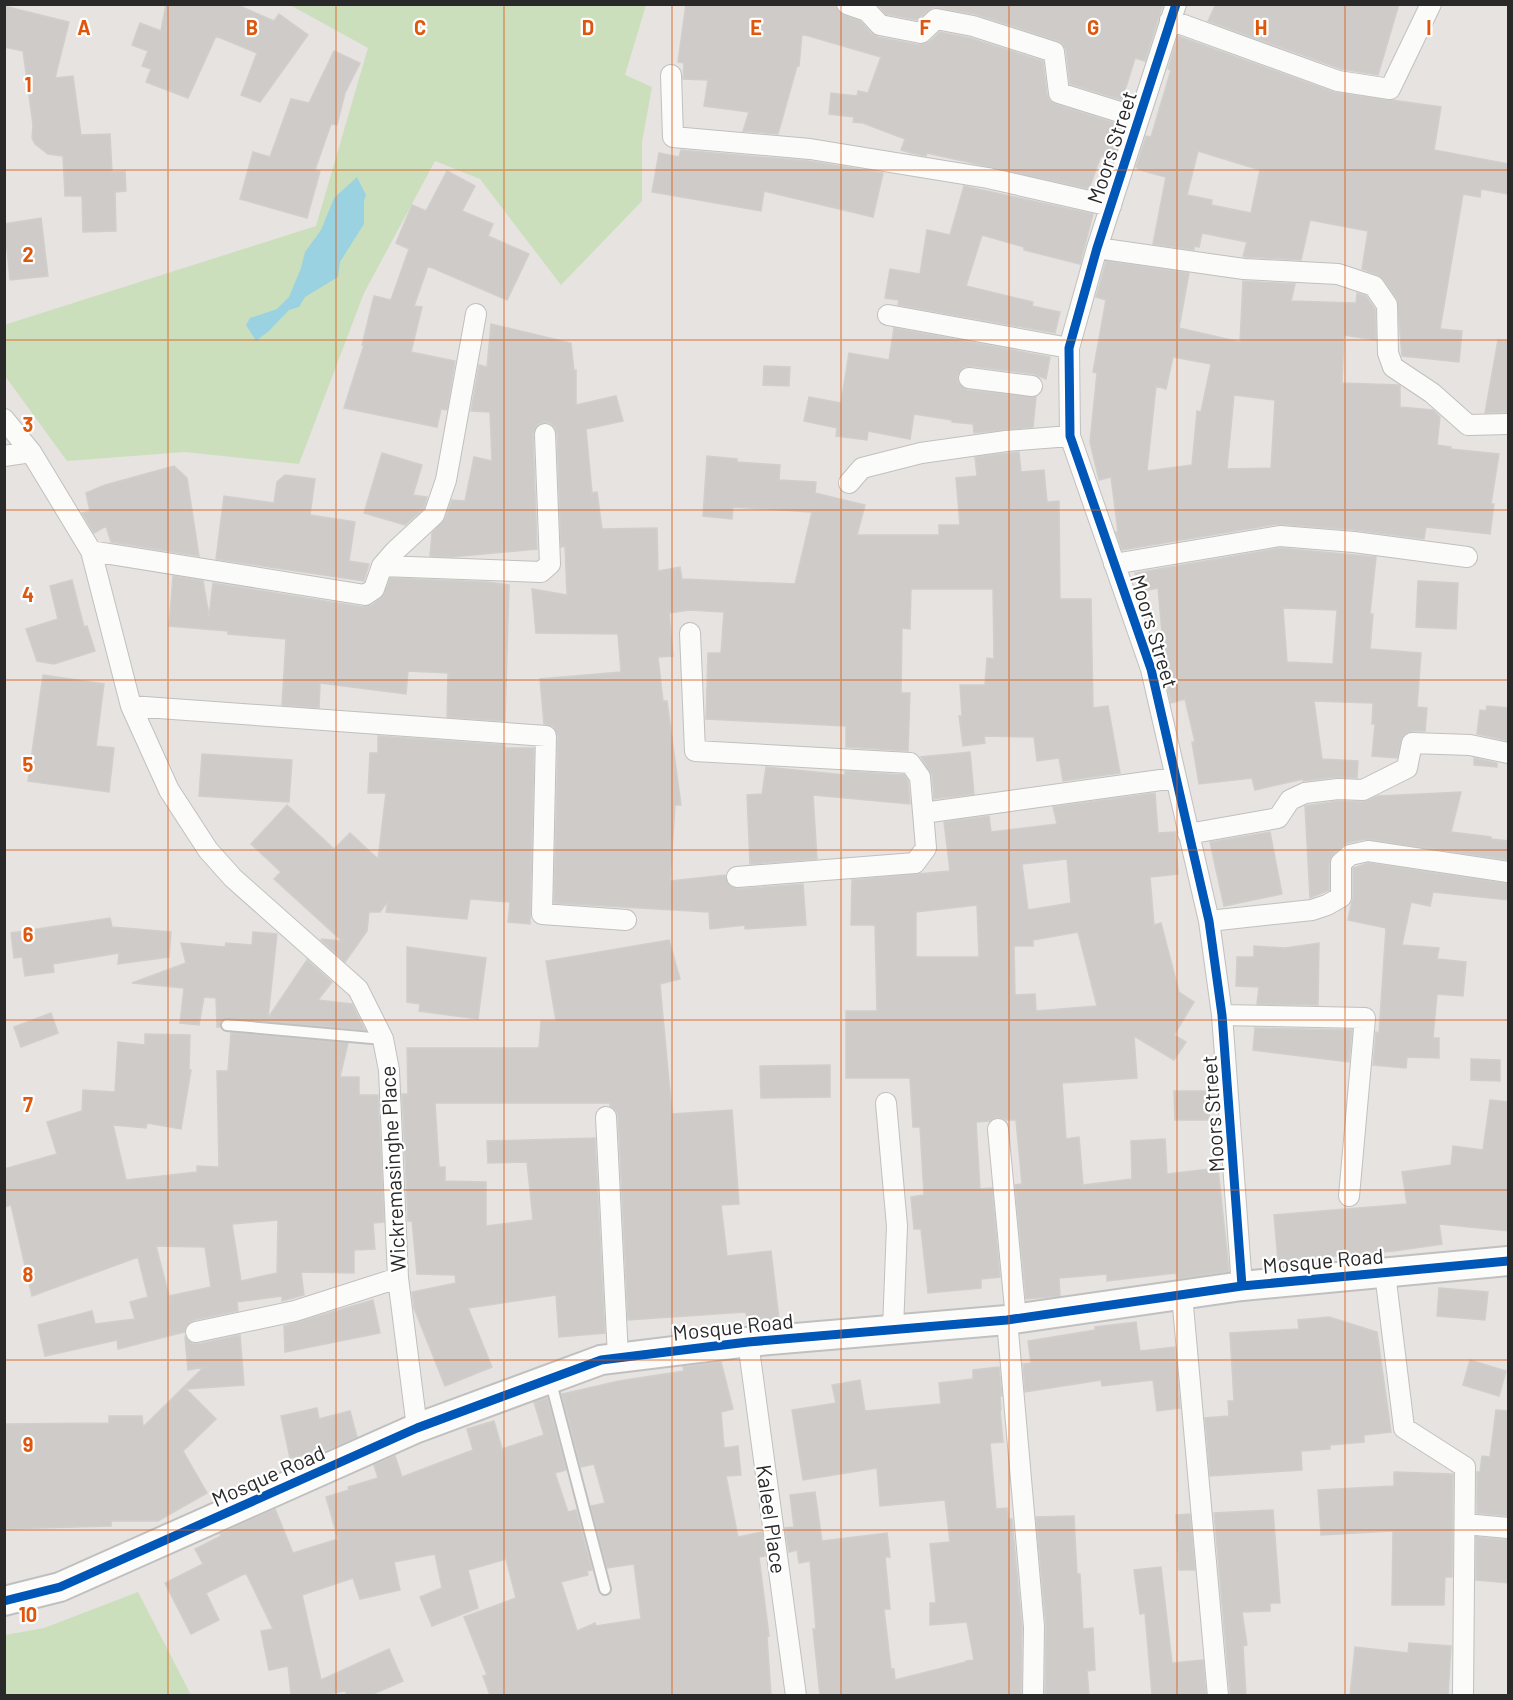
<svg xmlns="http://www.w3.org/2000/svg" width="1513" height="1700" font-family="Barlow,sans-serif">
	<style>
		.green { fill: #ccdfbc }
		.water { fill: #9ad2e1 }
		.building { fill: #cecbc9; stroke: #d1cfcc; stroke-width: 1.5; fill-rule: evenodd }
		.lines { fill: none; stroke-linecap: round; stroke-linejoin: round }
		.lane-casing { stroke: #c1c0c0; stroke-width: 14 }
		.street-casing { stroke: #c1c0c0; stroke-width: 22 }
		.secondary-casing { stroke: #c1c0c0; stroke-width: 32 }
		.lane { stroke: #fbfbfa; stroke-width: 10 }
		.street { stroke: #fbfbfa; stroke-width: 20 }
		.secondary { stroke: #fbfbfa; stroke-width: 28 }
		.cycleway-casing { stroke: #fff; stroke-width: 13 }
		.cycleway { stroke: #0057b8; stroke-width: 9 }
		.grid { fill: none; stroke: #de570d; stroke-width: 1.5; stroke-opacity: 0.55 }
		.labels { text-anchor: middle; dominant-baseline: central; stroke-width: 4.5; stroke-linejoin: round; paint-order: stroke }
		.street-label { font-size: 21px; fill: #292929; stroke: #fff }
		.grid-label { font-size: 20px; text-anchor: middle; font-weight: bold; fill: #de570d; stroke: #fff; stroke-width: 4.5; stroke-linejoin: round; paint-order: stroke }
	</style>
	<rect width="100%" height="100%" fill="#e6e3e0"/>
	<path class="green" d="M290 5H646L625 75 652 87 642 142V201L561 285 480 179 435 161 364 293 299 464 185 452 67 461 5 376 4 325 316 226 368 48Z
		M138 1592 191 1695H5V1635L44 1628Z"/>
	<path class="water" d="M357 177 366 195 364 201V224L340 262 338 277 305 297 299 307 289 310 269 331 256 341 246 325 250 318 277 309 289 297 301 268 305 252 321 230 334 198Z"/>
	<path class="building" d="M166 4H235L274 21 279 14 308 35 260 102 241 95 257 53 216 36 188 98 146 82 151 69 142 66 148 51 132 45 140 23 161 31Z
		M686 4H829L835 6 843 15 860 21 871 33 878 37 919 45 929 42 940 32 970 38 1043 61 1047 94 1050 101 1055 104 1115 123V126L1123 128 1113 160 1101 156 1089 189 927 153 926 156 911 153 901 150 905 139 863 123 853 122 854 117 829 114 831 93 857 96 858 91 868 93 881 57 802 34 799 66H797L778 134 743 131 749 112 704 106 708 80 683 79 684 63 678 62Z
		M877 4H1163L1145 61 1135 58 1122 100 1070 84 1066 50 1063 44 1058 41 975 14 933 7 917 20 886 14Z
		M1216 4H1399L1378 75 1341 69 1208 21Z
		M4 6 69 22 55 78 73 76 81 135 110 134 112 172 125 171 126 191 115 192 116 231 83 232 82 196H65L63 156 48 154 35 144 32 138 33 125 23 51 4 47Z
		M1178 36 1334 92 1441 107 1434 150 1509 164V194L1481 189 1480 197 1463 194 1440 329 1462 331 1459 362 1402 356 1397 299 1383 279 1378 275 1362 269 1368 231 1310 220 1301 260 1245 257 1243 256 1247 242 1202 233 1199 247 1194 246V250L1153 244 1166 177 1140 170 1136 167 1146 136 1151 137 1171 70 1168 69ZM1198 151 1260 170 1251 213 1211 205 1212 200 1187 195Z
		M334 51 360 63 345 93 337 125 331 124 315 170 320 171 307 218 240 199 253 152 270 157 291 99 309 103Z
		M681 150 809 161 883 173 873 217 764 191 761 211 652 192 659 153 679 157Z
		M447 171 475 186 462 211 493 224 488 236 529 254 507 300 428 266 414 306 422 307 411 352 455 361 447 410 441 409 437 427 344 408 364 345H362L374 296 391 300 409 249 396 243 412 205 426 211Z
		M964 186 1093 214 1080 264 1024 250V247L982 235 966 286 1033 302 1032 306 1060 312 1055 333 898 305 899 300 885 298 890 269 920 274 927 230 950 235Z
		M41 218 48 276 10 280 7 249 4 250V224Z
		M1106 261 1189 273 1179 328 1240 342 1243 281 1295 284 1291 301 1356 303 1357 293 1366 296 1375 309 1376 340 1344 335 1342 383 1399 385 1400 386V407L1433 410 1440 417 1437 445 1451 447 1450 449 1499 454 1491 504H1494L1490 534 1426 527 1424 539 1355 530 1278 524 1122 550 1116 532H1118L1111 477 1099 480 1090 442 1097 373 1093 372 1106 300 1096 297ZM1173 357 1211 364 1201 412 1197 411 1192 465 1147 471 1156 386 1166 389ZM1234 395 1275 400 1271 468 1227 469Z
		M491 324 571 343 574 371 576 370V405L616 396 623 421 586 429 592 493 597 492 602 529 657 528 658 571 680 567 682 579 795 584 812 512 733 507 732 519 703 516 707 456 737 459V462L780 465 779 480 816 482 815 493 865 505 857 535H939V525H960L956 478 977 476 975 457 1019 452 1021 472 1044 470 1047 502 1059 501 1060 599H1091L1093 708 1108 706 1120 773 1063 781 1059 758 1037 761 1034 737 984 736 985 743 963 746 959 716H962L960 685H985L987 658 994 659 993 589H911L910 629 902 628 901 693H910L908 751 846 747V726L706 719 708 653H721L724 612 689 610 669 613 673 656 658 657 663 701H667L681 805H675L670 881 725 875 728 884 737 889 803 884 806 925 745 929V925L710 929 709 912 554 903 558 736 553 726 544 724 540 679 621 672 618 634 536 633 532 589 567 595 565 546 561 547 557 434 555 427 550 423 544 422 538 424 533 434 537 549 452 557 430 556 432 533 445 519 452 500 465 501 474 457 492 461 490 412 471 411 479 365 487 367Z
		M894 328 1050 357 1046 379 1034 374 971 366 964 367 957 376 958 383 967 390 1036 397 1033 427 974 433 973 424 952 422V420L914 414 910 439 868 431 867 440 836 436 837 428 804 421 809 397 841 403 849 353 889 360Z
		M1498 340 1509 341V412L1485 413Z
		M764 366 790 367 789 386 763 385Z
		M382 453 422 465 413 495 427 497 424 508 405 525 364 513Z
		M174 466 187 478 199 556 111 542 106 526 94 533 82 513 90 511 86 493 105 485Z
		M285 475 315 479 310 515 355 522 349 561 369 564 364 581 216 559 224 496 274 503 277 482Z
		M1281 548 1376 557 1370 614H1373L1370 649 1421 653 1417 707 1427 708 1425 731H1412L1403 735 1397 758 1372 756 1375 724H1372L1373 703 1314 701 1322 759 1358 761 1357 778 1337 777 1303 781V779L1255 790 1252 778 1199 784 1192 742H1195L1185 699 1171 703 1163 667H1165L1158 588 1138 592 1135 573ZM1283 608 1337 610 1333 664 1287 662Z
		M173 576 203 581 209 616 213 583 363 607 372 605 381 598 390 578 487 582 509 585 505 721 447 717 448 673 408 671 406 694 320 683 319 708 282 705 286 639 228 634V631L169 626Z
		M72 580 84 627 87 626 95 651 54 664 37 661 26 629 58 619 50 586Z
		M1418 581 1458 583 1456 629 1416 627Z
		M43 675 104 684 96 746 114 748 109 792 28 781Z
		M1487 706 1509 708V741L1477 734 1480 710 1486 711Z
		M378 736 505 745V748H534L530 924 508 922 510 902 470 899 467 919 386 912 388 901 380 912H369L367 931 345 962 321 940 322 939 342 941 274 879 281 872 251 844 287 805 334 849 350 833 378 859 386 793H368L370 753H378Z
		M970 752 974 794 934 799 932 775 921 757Z
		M202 754 292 760 289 802 199 796Z
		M1474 758 1497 763V767L1474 765Z
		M766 767 845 775V771L904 775 908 781 910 804 813 795 817 859 750 864 747 795 762 794Z
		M1461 792 1451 832 1491 837V839L1509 841V860L1365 839 1347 843 1333 854 1329 863V890L1310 898 1305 806 1338 801 1363 802 1378 796Z
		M1155 793 1158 833 1175 832 1178 874 1150 877 1154 925 1161 923 1179 992 1194 1002 1174 1035 1186 1042 1174 1060 1134 1036 1137 1078 1062 1083 1066 1139 1079 1137 1083 1185 1132 1179 1131 1141 1165 1139 1167 1174 1218 1168 1229 1271 1177 1279 1176 1273 1107 1281V1274L1059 1278 1060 1296 1026 1299 1015 1185 1022 1184 1016 1120H1006L997 1117 989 1121 976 1122 980 1189 992 1188 1000 1277 981 1279V1288L928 1293 921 1229H914L911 1197 924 1195 920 1127H913L910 1078H846V1011H877L875 925H851L852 880 950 871 944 822 989 816 991 832 1057 824 1053 807ZM1067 859 1071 903 1028 910 1022 864ZM977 905 979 957H916V912ZM1078 932 1097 1006 1036 1011 1035 994 1015 995 1014 946H1033V940Z
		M1270 832 1282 894 1224 906 1210 842Z
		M1368 863 1509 884V900L1433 892 1430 906 1411 902 1402 945 1439 948 1437 959 1466 962 1463 996 1437 994 1433 1038H1439V1058L1407 1057 1406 1068 1373 1065 1376 1032 1379 1033 1386 928 1348 920 1353 897V868Z
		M110 918 112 927 171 932 169 957 118 964 119 953 53 964 54 972 25 976 22 957 14 958 11 933Z
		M253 932 277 934 268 1018 307 960 332 982 318 1000 352 1004 365 1030 228 1018 221 1020 220 1027H217L216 998 204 997 199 1025 180 1023 184 988 132 983 186 963 181 943 225 947 226 943 252 945Z
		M669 940 680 979 660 984 672 1114 732 1110 739 1204 721 1205 727 1256 771 1251 779 1319 747 1323 746 1312 628 1320 618 1116 616 1110 610 1106V1103H435L439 1167H445V1181L486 1182V1226L533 1220 527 1162 488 1163 487 1141 595 1138 605 1333 559 1337 556 1295 468 1308 492 1367 445 1386 414 1308 412 1292 456 1283 455 1275 417 1274 412 1221H408L402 1094H408L407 1048H539L541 1021H556L546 961Z
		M1319 943 1318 1005 1257 1004 1259 987 1236 986 1237 957H1254V946L1285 948Z
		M407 947 486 958 478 1019 419 1011 420 1004 407 1002Z
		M51 1013 58 1033 21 1047 14 1027Z
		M1255 1028 1352 1030 1349 1062 1253 1050Z
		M231 1033 348 1043 340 1077H359V1095H378L384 1222 373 1223 375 1249 354 1250V1273L301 1272 304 1295 282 1301V1296L237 1302 238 1311 194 1320 188 1324 184 1332 118 1349 117 1340 45 1356 38 1325 92 1311 95 1324 135 1319 130 1302 148 1297 138 1257 32 1296 11 1205 4 1207V1169L57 1154 47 1122 82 1111 83 1090 115 1092 118 1042 145 1045V1034L190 1035 189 1070H191L181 1129 147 1123 146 1128 113 1125 126 1180 197 1172V1166L219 1167 217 1071H228ZM278 1220 277 1273 241 1281 232 1224ZM156 1246 205 1247 211 1287 169 1296Z
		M1471 1059 1500 1060V1081L1471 1080Z
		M830 1065V1097L761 1098 760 1066Z
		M1174 1091H1209V1120H1175Z
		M1490 1100 1509 1102V1231L1439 1224 1442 1244 1394 1251 1278 1261 1274 1215 1407 1204 1402 1172 1451 1165 1453 1146 1483 1150Z
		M1439 1288 1488 1292 1485 1320 1437 1316Z
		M373 1300 380 1333 285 1352 284 1326Z
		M1329 1317 1377 1332 1391 1432 1364 1435V1442L1330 1445V1449L1301 1451 1302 1470 1210 1476 1205 1418 1229 1416 1228 1401H1234L1230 1333 1299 1329 1298 1320Z
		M1136 1322 1140 1351 1175 1347 1180 1408 1157 1411 1153 1380 1102 1386 1101 1380 1025 1392 1023 1364 1031 1363 1028 1341 1095 1330V1327Z
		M240 1335 244 1385 186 1389 216 1419 183 1451 207 1493 158 1521H111V1526L4 1529V1424L109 1423V1416H142L143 1427 204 1367 188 1370 185 1337 192 1343 198 1344Z
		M1470 1360 1506 1371 1499 1396 1463 1385Z
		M721 1362 733 1409 721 1412 724 1448 738 1446 741 1475 726 1476 738 1537 762 1532 765 1556 759 1557 769 1636 767 1637 771 1695H490L483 1676 487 1675 464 1617 516 1598 506 1559 468 1570 478 1608 432 1626 420 1597 442 1588 435 1554 394 1562 400 1590 360 1599 353 1578 302 1595 321 1680 389 1649 403 1681 371 1695H347L345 1691 323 1695H291L288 1666 269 1670 261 1631 273 1629 246 1573 206 1593 219 1620 191 1634 165 1583 203 1564 195 1549 221 1536 220 1534 275 1509 293 1553 338 1539 326 1497 349 1490 348 1487 378 1478 374 1465 395 1456 402 1477 473 1450 467 1429 494 1421 502 1449 544 1435 534 1402 547 1398 566 1470 555 1473 568 1512 576 1510 592 1570 587 1571 588 1575 561 1582 577 1631 595 1623 596 1626 641 1619 634 1564 607 1568 591 1506 605 1503 594 1464 581 1467 562 1394 619 1381 684 1371 683 1367Z
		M999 1367 1002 1396H1000L1001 1410H1000L1003 1442 990 1443 996 1509 1007 1508 1008 1519H1012L1022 1627 1021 1695H820L813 1629H816L810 1561 799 1563 797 1550 789 1552 785 1528 794 1527 790 1495 815 1492 822 1541 887 1533 890 1557H885L890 1609H884L891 1669H894L895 1680 966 1662V1661L974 1660 967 1622 930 1625V1603H936L930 1544 950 1542 945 1500 880 1506 877 1468 803 1480 792 1410 836 1403 832 1385 860 1380 865 1411 941 1404 939 1383 973 1379V1370Z
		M317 1408 319 1419 350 1411 357 1437 329 1449 290 1458 281 1416Z
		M1496 1410 1509 1411V1516L1477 1513V1472H1480L1482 1456 1490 1457Z
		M1394 1472 1453 1474 1452 1577H1445L1444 1605H1392L1393 1531 1321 1535 1318 1490 1394 1486Z
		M1273 1510 1280 1603H1270V1611L1242 1612 1247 1645 1243 1646 1246 1695H1230L1214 1513Z
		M1190 1514 1195 1570H1179L1176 1515Z
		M1074 1516 1077 1574H1080L1083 1629 1093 1628 1095 1670 1087 1671 1089 1695H1045L1046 1626 1036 1517Z
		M1476 1537 1509 1540V1583L1476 1580Z
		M1161 1567 1172 1663 1203 1660 1206 1695H1152L1145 1613 1140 1614 1134 1570Z
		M1409 1643 1451 1646 1448 1695H1350L1355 1647 1408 1653Z"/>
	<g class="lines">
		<defs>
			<path id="lane" d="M227 1025 383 1039
				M550 1379 605 1589"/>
			<path id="street" d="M847 4 867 11 880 25 921 33 936 19 973 26 1054 52 1059 93 1139 118
				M1176 4 1097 248 1069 348 1070 436 1151 669 1209 921 1222 1015 1242 1286
				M1170 20 1338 81 1390 89 1431 4
				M671 75 673 137 810 149 988 178 1111 206
				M1097 248 1244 269 1338 274 1374 286 1387 305 1388 353 1393 367 1432 393 1468 425 1508 424
				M888 315 1069 348
				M969 378 1032 386
				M4 419 31 452 91 551 131 706 169 790 208 850 233 878 358 989 383 1039 389 1070 398 1278 417 1428
				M4 456 31 452
				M849 483 862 468 921 453 1006 441 1070 436
				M91 551 365 595 374 589 382 566 395 551 434 515 446 480 476 314
				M1114 564 1280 536 1354 542 1467 557
				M382 566 541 572 550 564 545 434
				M690 633 695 751 910 763 920 777 926 848 915 863 737 877
				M131 706 546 736 542 914 626 920
				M923 813 1175 778
				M1188 834 1278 818 1290 800 1305 793 1338 789 1363 790 1407 768 1412 743 1470 745 1508 753
				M1209 921 1312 910 1327 905 1341 897V863L1350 855 1368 851 1508 872
				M1222 1015 1365 1018 1349 1196
				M886 1103 897 1226 893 1329
				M606 1117 618 1357
				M998 1129 1016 1319
				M1385 1273 1404 1428 1465 1467 1463 1696
				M1182 1295 1218 1696
				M1007 1320 1034 1627 1033 1696
				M196 1332 295 1311 398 1278
				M748 1342 796 1696
				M1465 1524 1508 1528"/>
			<path id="secondary" d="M4 1601 60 1587 417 1428 601 1360 748 1342 1007 1320 1242 1286 1508 1261"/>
		</defs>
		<use href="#lane" class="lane-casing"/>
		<use href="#street" class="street-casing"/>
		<use href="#secondary" class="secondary-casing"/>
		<use href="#lane" class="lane"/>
		<use href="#street" class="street"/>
		<use href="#secondary" class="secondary"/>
		<defs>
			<path id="cycleway" d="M1176 4 1097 248 1069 348 1070 436 1151 669 1209 921 1222 1015 1242 1286
				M4 1601 60 1587 417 1428 601 1360 748 1342 1007 1320 1242 1286 1508 1261"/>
		</defs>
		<use href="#cycleway" class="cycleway-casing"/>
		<use href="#cycleway" class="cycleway"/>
	</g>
	<path class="grid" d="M168 4V1696M336 4V1696M504 4V1696M672 4V1696M841 4V1696M1009 4V1696M1177 4V1696M1345 4V1696M4 170H1508M4 340H1508M4 510H1508M4 680H1508M4 850H1508M4 1020H1508M4 1190H1508M4 1360H1508M4 1530H1508"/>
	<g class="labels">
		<g class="street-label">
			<text transform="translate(1111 147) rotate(-72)">Moors Street</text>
			<text transform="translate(1155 631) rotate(73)">Moors Street</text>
			<text transform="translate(1212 1114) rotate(-94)">Moors Street</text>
			<text transform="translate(392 1169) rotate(-93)">Wickremasinghe Place</text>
			<text transform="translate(1323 1260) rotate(-5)">Mosque Road</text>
			<text transform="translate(733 1326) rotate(-6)">Mosque Road</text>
			<text transform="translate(268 1475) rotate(-24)">Mosque Road</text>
			<text transform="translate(772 1519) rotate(82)">Kaleel Place</text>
		</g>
	</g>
	<g class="grid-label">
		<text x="84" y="35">A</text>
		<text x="252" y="35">B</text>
		<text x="420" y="35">C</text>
		<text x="588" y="35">D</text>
		<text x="756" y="35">E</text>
		<text x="925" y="35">F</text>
		<text x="1093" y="35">G</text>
		<text x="1261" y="35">H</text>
		<text x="1429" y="35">I</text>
		<text x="28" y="92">1</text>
		<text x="28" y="262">2</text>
		<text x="28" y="432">3</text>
		<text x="28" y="602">4</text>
		<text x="28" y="772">5</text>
		<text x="28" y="942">6</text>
		<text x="28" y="1112">7</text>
		<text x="28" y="1282">8</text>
		<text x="28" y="1452">9</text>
		<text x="28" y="1622">10</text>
	</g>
	<rect width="1513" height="1700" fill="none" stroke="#292929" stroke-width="12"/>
</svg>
